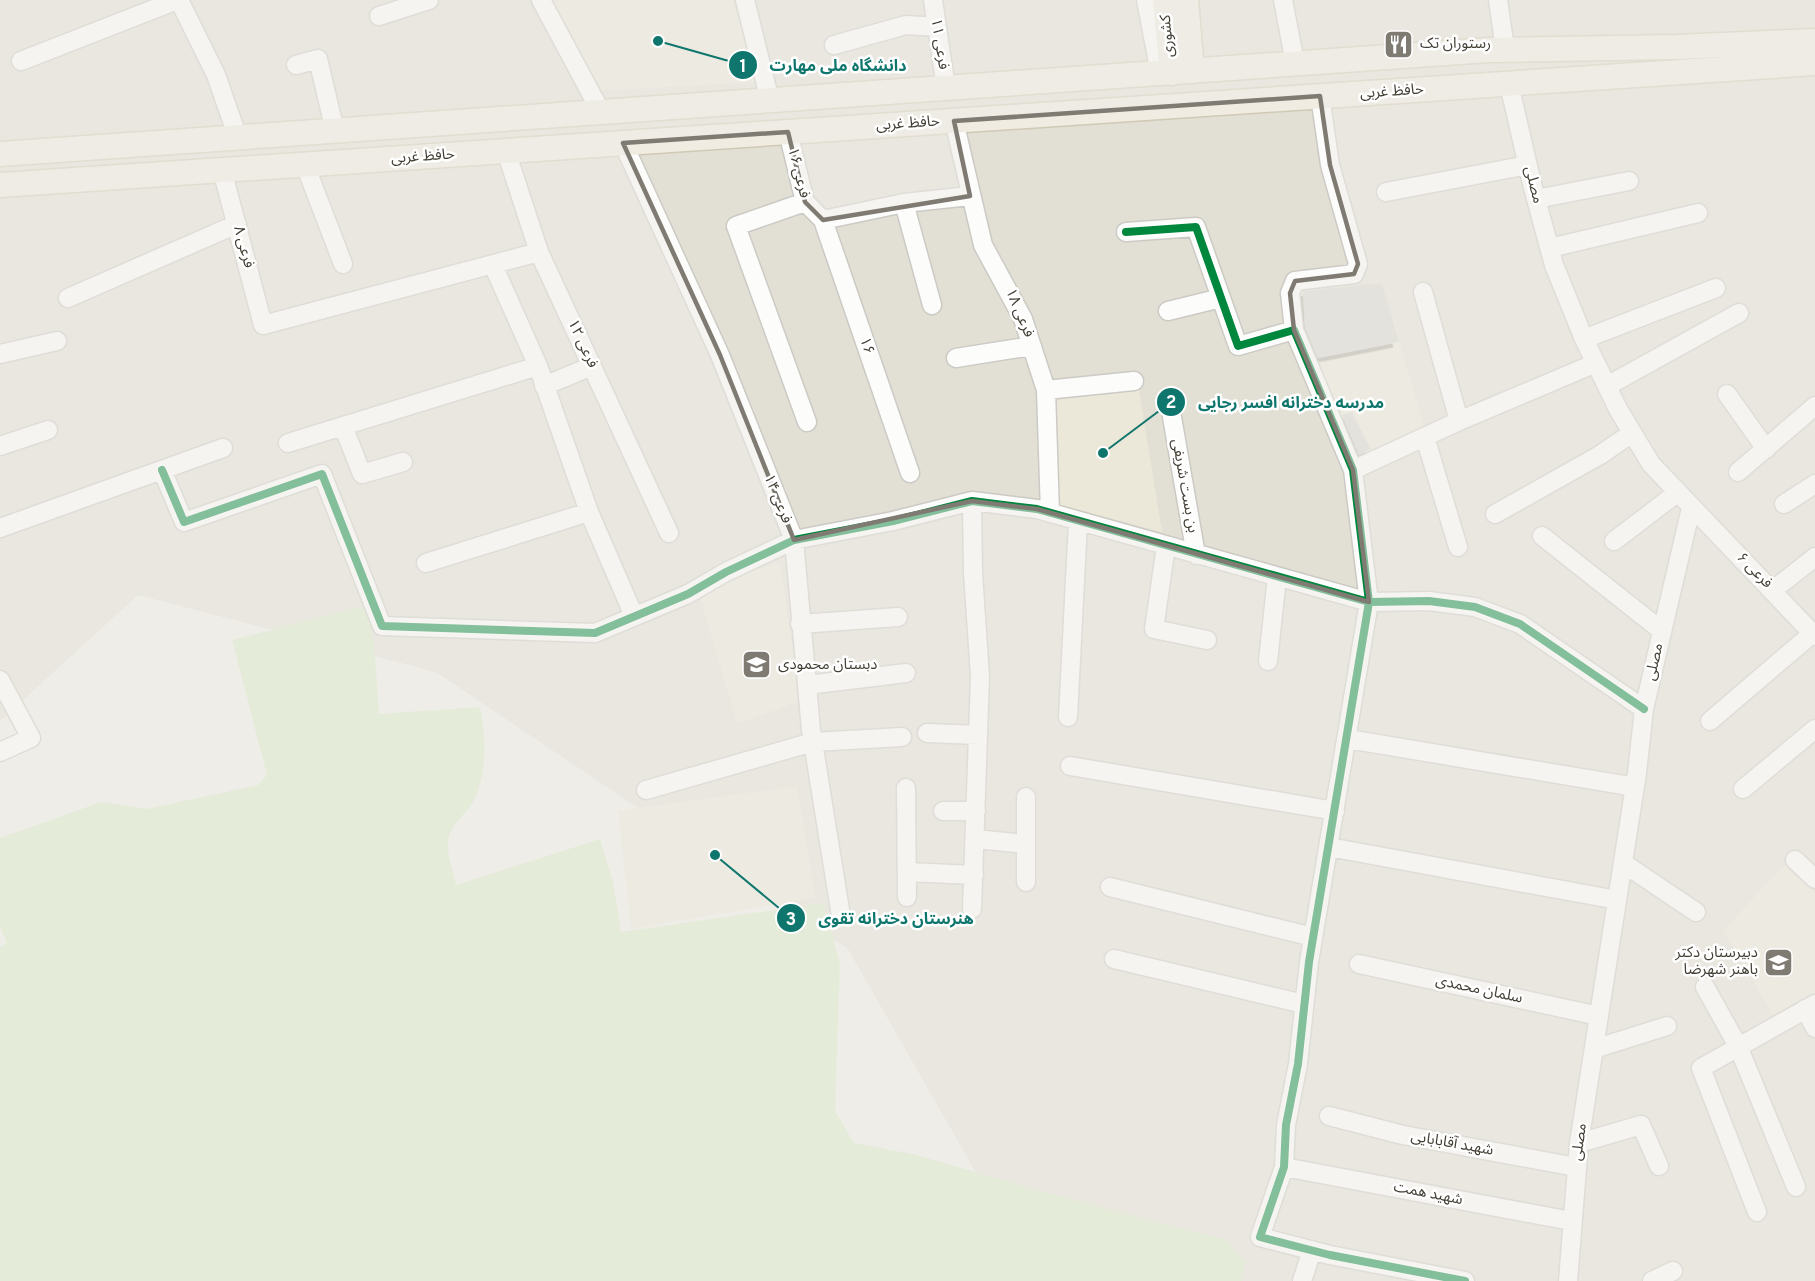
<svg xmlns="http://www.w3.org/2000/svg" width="1815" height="1281" font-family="Overpass,'Noto Sans Arabic',sans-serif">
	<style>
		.residential { fill: #e2dfd4 }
		.education { fill: #ece8d9 }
		.green { fill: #dae9c8 }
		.building { fill: #d8d6d0; filter: url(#shadow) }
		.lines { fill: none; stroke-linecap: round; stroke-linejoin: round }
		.minor-casing { stroke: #cccac5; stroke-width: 21 }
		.major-casing { stroke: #d0c9b6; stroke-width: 27 }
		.minor { stroke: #fcfcfb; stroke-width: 18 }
		.major { stroke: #f0ece2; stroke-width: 24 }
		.cycleway-casing { stroke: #fff; stroke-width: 11 }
		.cycleway { stroke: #00873e; stroke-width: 8 }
		.marked { fill: none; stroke: #7f7b73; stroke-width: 4.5; stroke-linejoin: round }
		.labels { text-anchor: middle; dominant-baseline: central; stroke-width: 5; stroke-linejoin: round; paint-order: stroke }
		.street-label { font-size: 15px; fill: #433e34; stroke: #fff }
		.poi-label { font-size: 15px; fill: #433e34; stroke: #fff; text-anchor: start }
		.leader { fill: none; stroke: #0f766e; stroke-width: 2 }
		.callout-dot { fill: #0f766e; stroke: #fff; stroke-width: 2 }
		.mark-label { font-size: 18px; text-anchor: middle; font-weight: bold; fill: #fff }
		.callout-label { font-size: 16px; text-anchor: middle; font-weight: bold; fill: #0f766e; stroke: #fff; stroke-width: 5; stroke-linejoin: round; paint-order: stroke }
	</style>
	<defs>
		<filter id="shadow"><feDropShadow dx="-5.5" dy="5.5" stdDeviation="0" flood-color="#0004"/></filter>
	</defs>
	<rect width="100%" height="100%" fill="#eeede7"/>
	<path class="residential" d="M0 0H1815V1281H1038L848 949 436 672 138 595 0 721Z"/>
	<path class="education" d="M549 0H733L756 82 597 91Z
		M1382 283 1425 429 1356 460 1298 317 1297 291Z
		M1139 390 1162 532 1059 505 1056 400Z
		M780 562 800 701 737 724 700 597 738 575Z
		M797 786 815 898 631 929 618 811Z
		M1784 865 1815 893V994L1775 1017 1723 931Z"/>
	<path class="green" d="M366 606 374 643 379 714 480 707C486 735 487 772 475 798 468 814 452 821 448 840 446 853 454 872 456 885L600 839 613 882 621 932 823 903 840 964 835 1111 854 1143 913 1154 1069 1199 1225 1239 1245 1262 1242 1281H0V947L7 943 0 927V838L101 802 147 809 258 785 267 775 232 640Z"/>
	<path class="building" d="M1382 283 1399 342 1318 358 1305 327 1303 291Z
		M1352 412 1371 449 1359 455 1342 415Z"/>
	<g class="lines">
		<defs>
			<path id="minor" d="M179 0 216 75 238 138
				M541 0 601 112
				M745 0 770 101
				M933 0 946 88
				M1146 0 1160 73
				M1283 0 1295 63
				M1498 0 1505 49
				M379 16 429 0
				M834 45 906 25 937 27
				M21 61 177 0
				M296 65 318 59 335 131
				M1509 84 1533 188 1554 265 1584 339 1618 409 1651 464 1815 636
				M954 121 983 245 1023 319 1046 390 1050 513
				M788 132 805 202 823 220 904 203 970 196
				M623 143 720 355 794 540 811 730 841 916
				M506 151 539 252 669 533
				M305 165 343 264
				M222 170 263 325 539 252
				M1386 192 1528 165
				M1536 199 1629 181
				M805 202 736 226 807 422
				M904 203 932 305
				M823 220 910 473
				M1126 232 1196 227 1238 346 1294 330 1353 470 1369 602 1309 962 1298 1064 1286 1125 1284 1167 1260 1237 1330 1255 1465 1281
				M1550 248 1698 213
				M493 265 538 366 589 512 634 616
				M1423 292 1459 421
				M68 298 237 224
				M1168 311 1221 298
				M1294 330 1290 293 1295 281 1354 274 1358 264 1330 165 1320 96
				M1584 339 1716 288
				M0 354 57 341
				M956 358 1032 346
				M544 386 592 366
				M1607 386 1739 313
				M1046 390 1134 381
				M1727 394 1766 449
				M1172 417 1196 555
				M343 426 362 474 403 462
				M1425 437 1458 547
				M288 443 538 366
				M0 446 48 430
				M162 470 184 522 322 474 382 626 595 633 688 594 726 572 794 540 893 521 972 501 1037 509 1369 602 1429 601 1475 607 1520 624 1644 709
				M1353 470 1459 421 1596 363
				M1738 472 1815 406
				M972 501 973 573 980 676 972 909
				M1784 504 1815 484
				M1495 514 1600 455 1632 433
				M0 528 223 448
				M1542 536 1662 631
				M1614 541 1677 493
				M1166 546 1154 629 1207 640
				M426 563 589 512
				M1773 590 1815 557
				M800 624 898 617
				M1268 661 1277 577
				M0 680 31 738 0 752
				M807 685 906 673
				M1068 717 1078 522
				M1710 721 1813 633
				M927 733 978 735
				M1348 739 1635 787
				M1070 766 1335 811
				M906 788 907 897
				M1743 789 1815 729
				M646 790 813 742 902 737
				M943 811H976
				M975 839 1026 844
				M1329 847 1617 900
				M1795 860 1815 879
				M1623 863 1696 912
				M907 872 974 875
				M1026 882V797
				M1110 887 1313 937
				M1114 959 1304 1004
				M1359 964 1599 1016
				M1705 987 1738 1046 1796 1187
				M1805 1009 1815 1028
				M1594 1049 1667 1026
				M1329 1116 1403 1135 1576 1167
				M1579 1143 1641 1125 1659 1166
				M1284 1167 1571 1221
				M1757 1212 1701 1068 1815 1004
				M1302 1281 1312 1250
				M1568 1281 1579 1143 1637 773 1644 709 1691 508
				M1652 1281 1673 1271"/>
			<path id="major" d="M1165 0 1172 73
				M1186 0 1192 71
				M0 154 1488 50 1676 47 1815 41
				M0 185 1815 63"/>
		</defs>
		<use href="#minor" class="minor-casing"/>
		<use href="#major" class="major-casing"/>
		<use href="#minor" class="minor"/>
		<use href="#major" class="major"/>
		<defs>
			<path id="cycleway" d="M1126 232 1196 227 1238 346 1294 330 1353 470 1369 602 1309 962 1298 1064 1286 1125 1284 1167 1260 1237 1330 1255 1465 1281
				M162 470 184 522 322 474 382 626 595 633 688 594 726 572 794 540 893 521 972 501 1037 509 1369 602 1429 601 1475 607 1520 624 1644 709"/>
		</defs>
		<use href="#cycleway" class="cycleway-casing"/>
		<use href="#cycleway" class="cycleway"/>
	</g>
	<path d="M0 0H1815V1281H0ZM1320 96 1330 165 1358 264 1354 274 1295 281 1290 293 1294 330 1353 470 1369 602 1037 509 972 501 794 540 720 355 623 143 788 132 805 202 823 220 970 196 954 121Z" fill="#eeede7" fill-opacity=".55" fill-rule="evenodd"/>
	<path class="marked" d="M1320 96 1330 165 1358 264 1354 274 1295 281 1290 293 1294 330 1353 470 1369 602 1037 509 972 501 794 540 720 355 623 143 788 132 805 202 823 220 970 196 954 121Z"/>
	<defs>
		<symbol id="restaurant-square" viewBox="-11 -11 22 22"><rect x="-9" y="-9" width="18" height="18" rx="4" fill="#7f7b73" stroke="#fff"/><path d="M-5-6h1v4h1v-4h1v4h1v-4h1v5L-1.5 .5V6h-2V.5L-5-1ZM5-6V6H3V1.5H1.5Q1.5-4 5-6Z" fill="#fff"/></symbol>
		<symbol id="school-square" viewBox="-11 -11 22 22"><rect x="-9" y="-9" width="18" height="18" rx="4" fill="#7f7b73" stroke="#fff"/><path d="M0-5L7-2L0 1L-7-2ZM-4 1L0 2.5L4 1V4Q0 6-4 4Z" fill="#fff"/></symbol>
	</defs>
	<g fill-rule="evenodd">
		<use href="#restaurant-square" x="1382" y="28" width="33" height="33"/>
		<use href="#school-square" x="740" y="648" width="33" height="33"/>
		<use href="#school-square" x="1762" y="946" width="33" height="33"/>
	</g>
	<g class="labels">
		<g class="street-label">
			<text transform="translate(1168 36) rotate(-95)">کشوری</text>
			<text transform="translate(939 44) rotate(81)">فرعی ۱۱</text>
			<text transform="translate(1392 92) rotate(-4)">حافظ غربی</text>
			<text transform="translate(908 124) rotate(-4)">حافظ غربی</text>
			<text transform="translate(423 157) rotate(-4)">حافظ غربی</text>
			<text transform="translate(798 173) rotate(76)">فرعی ۱۶</text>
			<text transform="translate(1533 185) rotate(76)">مصلی</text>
			<text transform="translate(243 247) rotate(75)">فرعی ۸</text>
			<text transform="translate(1019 313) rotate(67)">فرعی ۱۸</text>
			<text transform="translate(582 344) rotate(65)">فرعی ۱۲</text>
			<text transform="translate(866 346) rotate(71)">۱۶</text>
			<text transform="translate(1184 486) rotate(80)">بن بست شریفی</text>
			<text transform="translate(777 499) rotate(68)">فرعی ۱۴</text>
			<text transform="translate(1754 571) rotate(45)">فرعی ۶</text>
			<text transform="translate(1655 662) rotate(-77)">مصلی</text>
			<text transform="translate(1479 990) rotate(12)">سلمان محمدی</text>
			<text transform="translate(1580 1142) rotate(-82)">مصلی</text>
			<text transform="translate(1452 1144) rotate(10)">شهید آقابابایی</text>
			<text transform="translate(1428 1194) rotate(11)">شهید همت</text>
		</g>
		<g class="poi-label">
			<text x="1420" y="44">رستوران تک</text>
			<text x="778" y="665">دبستان محمودی</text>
			<text x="1758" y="953" text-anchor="end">دبیرستان دکتر<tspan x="1758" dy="17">باهنر شهرضا</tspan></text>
		</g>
	</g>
	<path class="leader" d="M658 41L743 65M1103 453L1171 402M715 855L791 918"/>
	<g class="callout-dot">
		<circle cx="658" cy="41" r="6"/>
		<circle cx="1103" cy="453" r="6"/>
		<circle cx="715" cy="855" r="6"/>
		<circle cx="743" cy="65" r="15"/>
		<circle cx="1171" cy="402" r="15"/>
		<circle cx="791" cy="918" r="15"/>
	</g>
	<g class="mark-label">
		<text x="743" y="72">1</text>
		<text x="1171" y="408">2</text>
		<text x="791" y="925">3</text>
	</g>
	<g class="callout-label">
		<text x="838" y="71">دانشگاه ملی مهارت</text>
		<text x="1291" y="408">مدرسه دخترانه افسر رجایی</text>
		<text x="896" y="924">هنرستان دخترانه تقوی</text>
	</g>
</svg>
